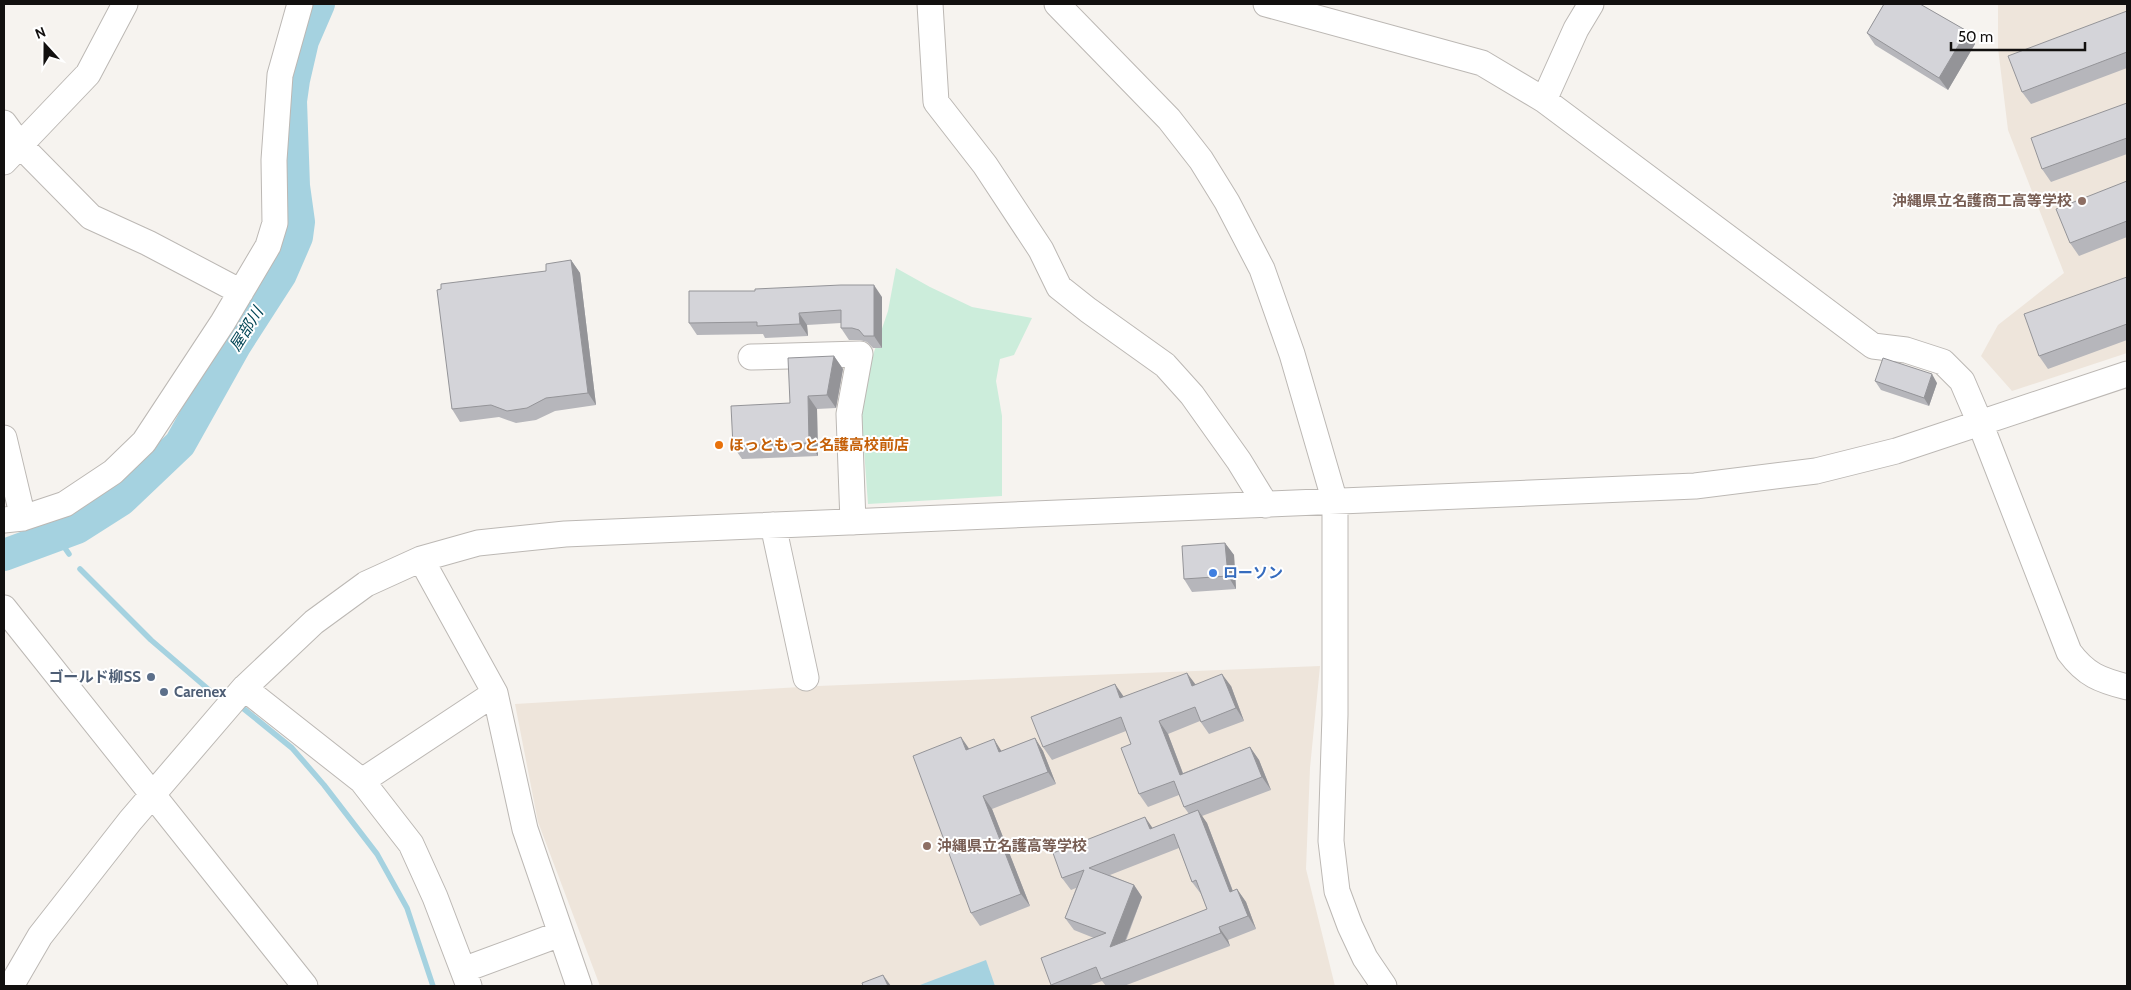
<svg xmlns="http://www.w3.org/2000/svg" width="2131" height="990" font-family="Cabin,'Noto Sans JP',sans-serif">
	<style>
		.built { fill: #eee5db }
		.green { fill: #cceddb }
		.water { fill: #a5d2e0 }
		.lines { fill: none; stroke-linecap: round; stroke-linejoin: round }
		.stream { stroke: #a5d2e0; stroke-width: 5.5 }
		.river { stroke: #a5d2e0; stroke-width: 32 }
		.minor-casing { stroke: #bcb8b4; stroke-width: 27 }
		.minor { stroke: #fff; stroke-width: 25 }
		.wall { fill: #b6b6bb; fill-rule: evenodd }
		.shaded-wall { fill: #949498 }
		.building { fill: #d4d4d9; stroke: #949498; fill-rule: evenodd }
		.education-dot { fill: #8d6e63; stroke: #fff; stroke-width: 2 }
		.food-dot { fill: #e8710a; stroke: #fff; stroke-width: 2 }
		.shop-dot { fill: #3f7fe0; stroke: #fff; stroke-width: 2 }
		.service-dot { fill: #5c6f8a; stroke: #fff; stroke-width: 2 }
		.labels { text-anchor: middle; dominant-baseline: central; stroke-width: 4; stroke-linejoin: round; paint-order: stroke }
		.education-label { font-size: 15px; font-weight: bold; fill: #785e54; stroke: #fff; text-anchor: end }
		.food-label { font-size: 15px; font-weight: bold; fill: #c56008; stroke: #fff; text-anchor: start }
		.shop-label { font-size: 15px; font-weight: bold; fill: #366cbe; stroke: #fff; text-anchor: start }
		.service-label { font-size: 15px; font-weight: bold; fill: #4e5e75; stroke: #fff; text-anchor: end }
		.water-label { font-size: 16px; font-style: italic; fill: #024555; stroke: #fff }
	</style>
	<rect width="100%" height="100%" fill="#f6f3ef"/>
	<path class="built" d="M1998 4H2127V353L2012 391 1981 356 1998 325 2064 273 2008 130 1998 48Z
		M1320 666 1310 768 1306 869 1335 986H600L538 822 515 704 818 686Z"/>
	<path class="green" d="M896 268 930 287 972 307 1032 318 1014 355 1000 359 996 381 1002 416V496L868 504 861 409 873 355 888 311Z"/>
	<path class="water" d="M986 960 995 986H921L920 985Z"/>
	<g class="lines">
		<path class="stream" d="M56 535 69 554
			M80 569 151 640 215 695
			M244 709 292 748 324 785 377 854 407 908 433 986"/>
		<path class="river" d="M4 555 77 528 121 500 180 444 236 344 281 274 297 237 299 222 294 186 291 101 294 80 303 41 319 4"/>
		<defs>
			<path id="minor" d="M930 4 936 102 985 165 1041 250 1059 287 1088 310 1165 365 1192 395 1239 461 1266 505
				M1057 4 1169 119 1201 160 1227 202 1262 269 1292 354 1335 502V715L1331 841 1337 891 1350 926 1365 958 1384 986
				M1266 4 1482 63 1544 100 1873 346 1906 350 1943 362 1962 381 1980 423 2069 652C2086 675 2100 680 2127 687
				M1544 100 1576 29 1591 4
				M4 123 20 145 91 217 148 243 241 292
				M4 162 88 74 125 4
				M751 357 860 354 849 414 853 522
				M4 438 23 518 4 520
				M23 518 65 504 113 472 144 442 223 322 268 246 275 223 274 160 280 75 300 4
				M773 525 806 678
				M421 559 495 693 525 829 579 986
				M4 608 305 986
				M244 688 362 781
				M463 970 560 934
				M11 986 40 936 130 821 244 688 314 622 366 584 421 559 478 543 565 534 1695 486 1816 471 1896 451 2127 374
				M469 986 435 897 411 844 362 781 495 693"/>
		</defs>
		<use href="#minor" class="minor-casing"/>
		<use href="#minor" class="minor"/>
	</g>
	<path class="wall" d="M1884 4H1922L1923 6 1967 31 1975 44 1948 90 1875 45 1867 33Z
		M2127 11V68L2031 104 2022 92Z
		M2127 103V154L2051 182 2042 169Z
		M2127 181V237L2079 256 2070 243Z
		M571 260 580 273 596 405 555 411 536 420 516 423 499 417 460 422 452 409Z
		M2127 277V340L2048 369 2039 356Z
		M882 297V348H873L867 342 860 340H849L841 328V323L807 325 808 336 765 338 763 334 697 335 689 323Z
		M834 356 843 369 836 408 817 409 818 456 742 459 733 446 790 403Z
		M1875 381 1937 383 1929 406 1881 390Z
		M1225 543 1234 555 1236 589 1192 592 1184 579Z
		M1195 684 1231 686 1244 721 1209 734 1200 721 1168 734 1183 773 1250 747 1259 760 1271 790 1202 816 1207 823 1233 891 1237 889 1246 902 1256 929 1228 940 1230 946 1124 986H1106L1102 981 1088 986H1052L1051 985 1094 938 1074 930 1065 918 1076 888 1071 890 1062 878 1153 828 1189 814 1184 807 1179 795 1148 807 1139 794 1131 744 1126 731 1052 760 1043 747 1124 697ZM1179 848 1192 882 1201 894 1207 909 1126 941 1142 897 1134 885 1110 875Z
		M1035 738 1043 751 1056 784 992 809 1030 906 980 926 971 913 969 749 1002 751Z"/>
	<path class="shaded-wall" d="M1967 31 1975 44 1948 90 1939 78Z
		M571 260 580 273 596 405 588 393Z
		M874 285 882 297V348L874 336Z
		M799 313 807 325 808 336 800 324Z
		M834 356 843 369 836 408 827 395Z
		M1932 374 1937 383 1929 406 1924 398Z
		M808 396 817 409 818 456 809 443Z
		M1225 543 1234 555 1236 589 1228 576Z
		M1187 673 1196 685 1192 686Z
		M1222 674 1231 686 1244 721 1236 708Z
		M1115 684 1124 697 1120 698Z
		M1159 721 1168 734 1188 787 1180 775Z
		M961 737 970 750H966Z
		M1035 738 1043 751 1056 784 1048 772Z
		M994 739 1002 752H999Z
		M1250 747 1259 760 1271 790 1262 777Z
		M983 796 992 809 1030 906 1021 894Z
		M1198 810 1207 823 1238 905 1230 892Z
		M1145 817 1154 830 1158 842 1150 829Z
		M1134 885 1142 897 1118 959 1110 947Z
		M1237 889 1246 902 1256 929 1248 916Z
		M1219 927 1228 940 1230 946 1221 933Z
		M883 975 891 986H888Z"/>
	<path class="building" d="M1884 4H1920L1967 31 1939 78 1867 33Z
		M2127 11V52L2022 92 2008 56Z
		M2127 103V138L2042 169 2031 138Z
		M2127 181V221L2070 243 2056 209Z
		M571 260 588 393 546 398 527 408 507 411 491 405 452 409 437 290 441 289V284L546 271V264Z
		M2127 277V324L2039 356 2024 314Z
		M841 285H874V336H864L859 330 852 328H841V310L799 313 800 324 757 326V322L689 323V291H755V289Z
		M834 356 827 395 808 396 809 443 733 446 731 406 790 403 788 358Z
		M1883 358 1932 374 1924 398 1875 381Z
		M1225 543 1228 576 1184 579 1182 546Z
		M1187 673 1192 686 1222 674 1236 708 1201 722 1195 707 1159 721 1180 775 1250 747 1262 777 1184 807 1174 781 1139 794 1121 748 1131 744 1121 717 1043 747 1031 717 1115 684 1120 698Z
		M961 737 966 750 994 739 999 752 1035 738 1048 772 983 796 1021 894 971 913 913 756Z
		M1198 810 1230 892 1237 889 1248 916 1219 927 1221 933 1101 979 1096 967 1051 985 1041 958 1106 933 1065 918 1084 870 1062 878 1053 853 1145 817 1150 829ZM1174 834 1192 882 1196 880 1207 909 1110 947 1134 885 1089 868Z
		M883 975 888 986H863L862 983Z"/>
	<g class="education-dot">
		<circle cx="2082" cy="201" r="5"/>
		<circle cx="927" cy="846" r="5"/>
	</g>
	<circle class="food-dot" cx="719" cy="445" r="5"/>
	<circle class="shop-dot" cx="1213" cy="573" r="5"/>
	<g class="service-dot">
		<circle cx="151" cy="677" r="5"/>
		<circle cx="164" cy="692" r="5"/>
	</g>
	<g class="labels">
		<g class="education-label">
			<text x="2072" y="201">沖縄県立名護商工高等学校</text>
			<text x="937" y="846" text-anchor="start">沖縄県立名護高等学校</text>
		</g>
		<g class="food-label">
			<text x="729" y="445">ほっともっと名護高校前店</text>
		</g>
		<g class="shop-label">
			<text x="1223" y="573">ローソン</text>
		</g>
		<g class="service-label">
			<text x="141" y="677">ゴールド柳SS</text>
			<text x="174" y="692" text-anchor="start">Carenex</text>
		</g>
		<g class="water-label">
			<text transform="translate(246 329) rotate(-58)">屋部川</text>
		</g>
	</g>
	<rect width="2131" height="990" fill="none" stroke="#12100f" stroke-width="10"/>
	<g transform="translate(45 45) rotate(339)" stroke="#ffffff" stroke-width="4" paint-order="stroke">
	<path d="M0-4L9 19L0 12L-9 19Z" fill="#12100f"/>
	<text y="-8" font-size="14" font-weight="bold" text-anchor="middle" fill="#12100f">N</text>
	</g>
	<path d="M1951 42v8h134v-8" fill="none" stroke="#12100f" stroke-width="2.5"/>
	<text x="1958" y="42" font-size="15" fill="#12100f" stroke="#ffffff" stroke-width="4" paint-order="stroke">50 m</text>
</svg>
